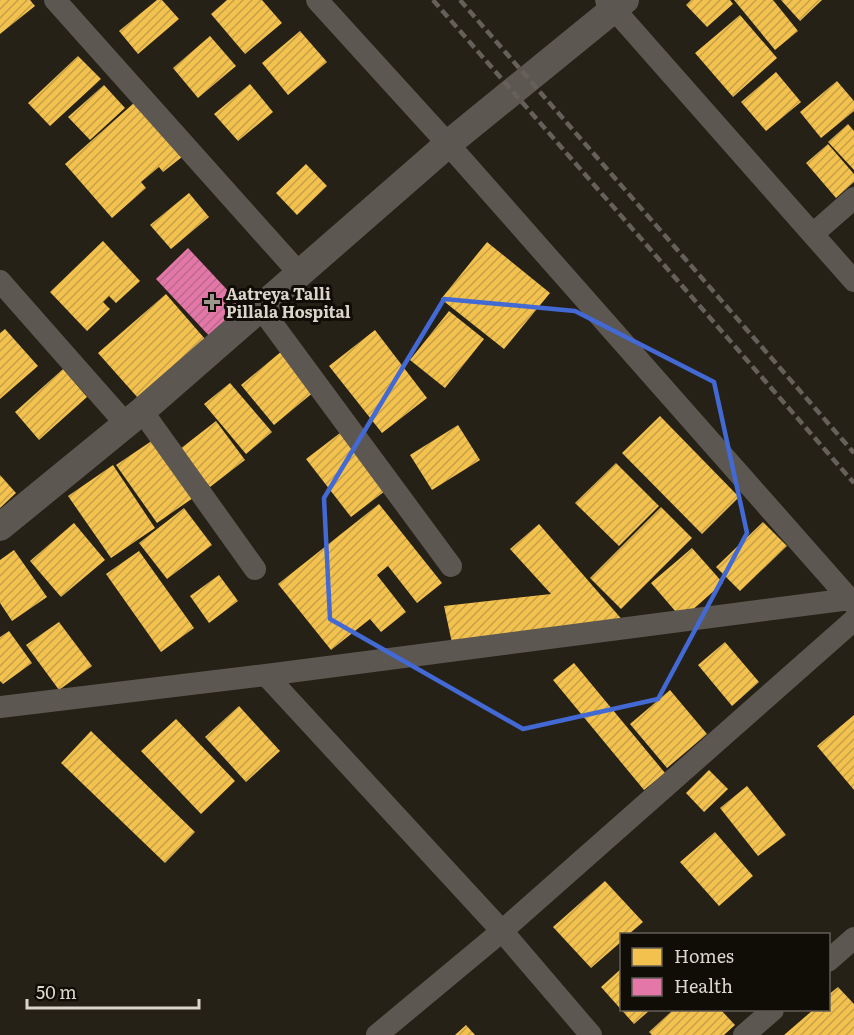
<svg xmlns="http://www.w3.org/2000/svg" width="854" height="1035" font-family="Literata,serif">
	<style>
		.homes { fill: url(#homes-hatch) }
		.health { fill: url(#health-hatch) }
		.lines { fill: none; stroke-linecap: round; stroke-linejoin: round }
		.minor { stroke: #5d5752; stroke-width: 22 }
		.tertiary { stroke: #5d5752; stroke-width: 28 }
		.rail { stroke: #66605a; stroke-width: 4.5; stroke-dasharray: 9 4.5; stroke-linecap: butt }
		.marked { fill: none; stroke: #4369d5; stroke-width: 4.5; stroke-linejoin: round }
		.poi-dot { fill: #9c968c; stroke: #100c06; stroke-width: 2 }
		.labels { text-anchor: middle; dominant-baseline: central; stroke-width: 6; stroke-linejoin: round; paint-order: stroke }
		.poi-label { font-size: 16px; font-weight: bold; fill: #dcd5cb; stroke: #100c06; text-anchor: start }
	</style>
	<defs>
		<pattern id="homes-hatch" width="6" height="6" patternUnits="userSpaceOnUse" patternTransform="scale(1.5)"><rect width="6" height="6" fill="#f2c14e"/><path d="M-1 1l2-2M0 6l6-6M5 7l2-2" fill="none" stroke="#c6a14a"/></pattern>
		<pattern id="health-hatch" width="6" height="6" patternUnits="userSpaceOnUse" patternTransform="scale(1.5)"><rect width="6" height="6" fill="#e377a8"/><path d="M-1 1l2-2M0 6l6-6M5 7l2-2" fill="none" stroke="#bb698d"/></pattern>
	</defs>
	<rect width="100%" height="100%" fill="#262117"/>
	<path class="homes" d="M0 0H30L35 6 0 34Z
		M157 0H162L179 19 138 54 119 31Z
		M227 0H262L282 23 245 54 211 14Z
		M691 0H730L733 4 707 27 686 5Z
		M734 0H773L798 31 775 50Z
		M781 0H822L800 21Z
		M740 15 777 58 733 97 695 53Z
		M300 31 327 62 288 95 262 63Z
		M210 36 236 66 198 98 173 68Z
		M78 56 101 79 50 126 28 103Z
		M776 72 801 102 766 131 741 102Z
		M837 81 854 101V111L821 138 800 112Z
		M250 84 273 112 238 141 214 114Z
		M104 85 125 108 90 140 68 117Z
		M134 103 182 157 163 172 159 167 141 182 146 188 112 218 65 164Z
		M848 124 854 131V170L828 142Z
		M828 144 854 174V182L836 198 806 163Z
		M306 164 327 186 297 215 276 193Z
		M189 193 209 217 171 249 150 225Z
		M103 241 140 281 116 303 109 296 103 302 110 309 87 331 50 292Z
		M487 242 550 293 504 349 441 299Z
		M166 294 205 339 138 398 98 353Z
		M449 311 484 339 445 388 410 360Z
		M5 329 38 366 0 399V333Z
		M375 330 427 398 382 433 329 366Z
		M282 351 315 391 274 425 241 385Z
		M63 369 87 397 39 440 15 412Z
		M230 383 272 432 246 454 204 404Z
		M660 416 739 497 702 534 622 453Z
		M216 421 245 460 210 487 180 449Z
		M458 425 480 460 432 490 410 455Z
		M340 433 385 491 351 517 306 459Z
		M153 440 193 498 157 523 116 465Z
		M616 463 659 506 619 546 575 503Z
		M113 465 155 528 111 558 68 496Z
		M0 475 16 493 0 508Z
		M379 504 442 583 417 603 388 566 377 575 406 612 381 632 370 619 331 650 278 584Z
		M661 507 692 538 621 609 590 578Z
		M184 508 212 545 167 579 139 543Z
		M763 522 787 546 740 591 716 567Z
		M74 523 105 560 61 597 30 561Z
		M539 524 625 623 452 643 444 606 551 594 510 549Z
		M692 548 723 583 682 619 651 583Z
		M14 550 47 597 12 621 0 603V560Z
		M139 551 194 628 161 652 106 574Z
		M219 575 238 601 209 623 190 596Z
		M59 622 92 666 59 690 26 645Z
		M9 631 32 663 3 684 0 681V637Z
		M725 642 759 682 732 706 698 665Z
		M574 663 665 773 644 790 553 680Z
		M670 690 707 734 667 768 630 724Z
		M239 706 280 751 246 782 205 737Z
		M854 715V790L817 746Z
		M176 719 235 781 201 814 141 751Z
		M91 731 195 832 165 863 61 763Z
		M709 770 728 789 704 812 686 793Z
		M747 786 786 835 758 856 720 808Z
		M715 832 753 876 719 906 680 862Z
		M605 881 643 922 629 934H622V941L591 968 553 927Z
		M622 968V1010H650L634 1024 601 987Z
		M838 987 854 1004V1035H784L813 1010H828V995Z
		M673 1010H721L735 1025 724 1035H652L649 1032Z
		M466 1025 475 1035H455Z"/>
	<path class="health" d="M188 248 247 311 214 341 156 279Z"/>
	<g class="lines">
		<path class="minor" d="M55 0 299 273
			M317 0 448 144 854 604
			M606 0 854 281
			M813 234 854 198
			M0 281 126 424
			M260 307 451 566
			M142 411 255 569
			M266 675 502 931 591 1035
			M0 707 266 675 850 599
			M828 961 854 938
			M377 1035 502 931 854 620
			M744 1035 773 1010"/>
		<path class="tertiary" d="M0 527 142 411 448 144 625 0"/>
		<path class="rail" d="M433 0 854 483
			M460 0 854 453"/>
	</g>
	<path class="marked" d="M444 299 575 311 714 382 747 533 658 699 523 729 330 619 324 498Z"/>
	<path class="poi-dot" d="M209 293h6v6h6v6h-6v6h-6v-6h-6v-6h6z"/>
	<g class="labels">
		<g class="poi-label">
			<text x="226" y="293">Aatreya Talli<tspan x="226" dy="18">Pillala Hospital</tspan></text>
		</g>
	</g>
	<rect x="620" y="933" width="210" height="78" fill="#100c06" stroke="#625c55" stroke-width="1.5"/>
	<rect x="632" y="948" width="30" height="18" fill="#f2c14e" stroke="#625c55" stroke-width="1.5"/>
	<text x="674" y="963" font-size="18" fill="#dcd5cb">Homes</text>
	<rect x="632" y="978" width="30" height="18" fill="#e377a8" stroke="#625c55" stroke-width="1.5"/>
	<text x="674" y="993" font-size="18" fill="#dcd5cb">Health</text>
	<path d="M27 999v9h172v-9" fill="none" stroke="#dcd5cb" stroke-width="3"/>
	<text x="36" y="999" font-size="18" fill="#dcd5cb" stroke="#100c06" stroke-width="4.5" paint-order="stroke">50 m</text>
</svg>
